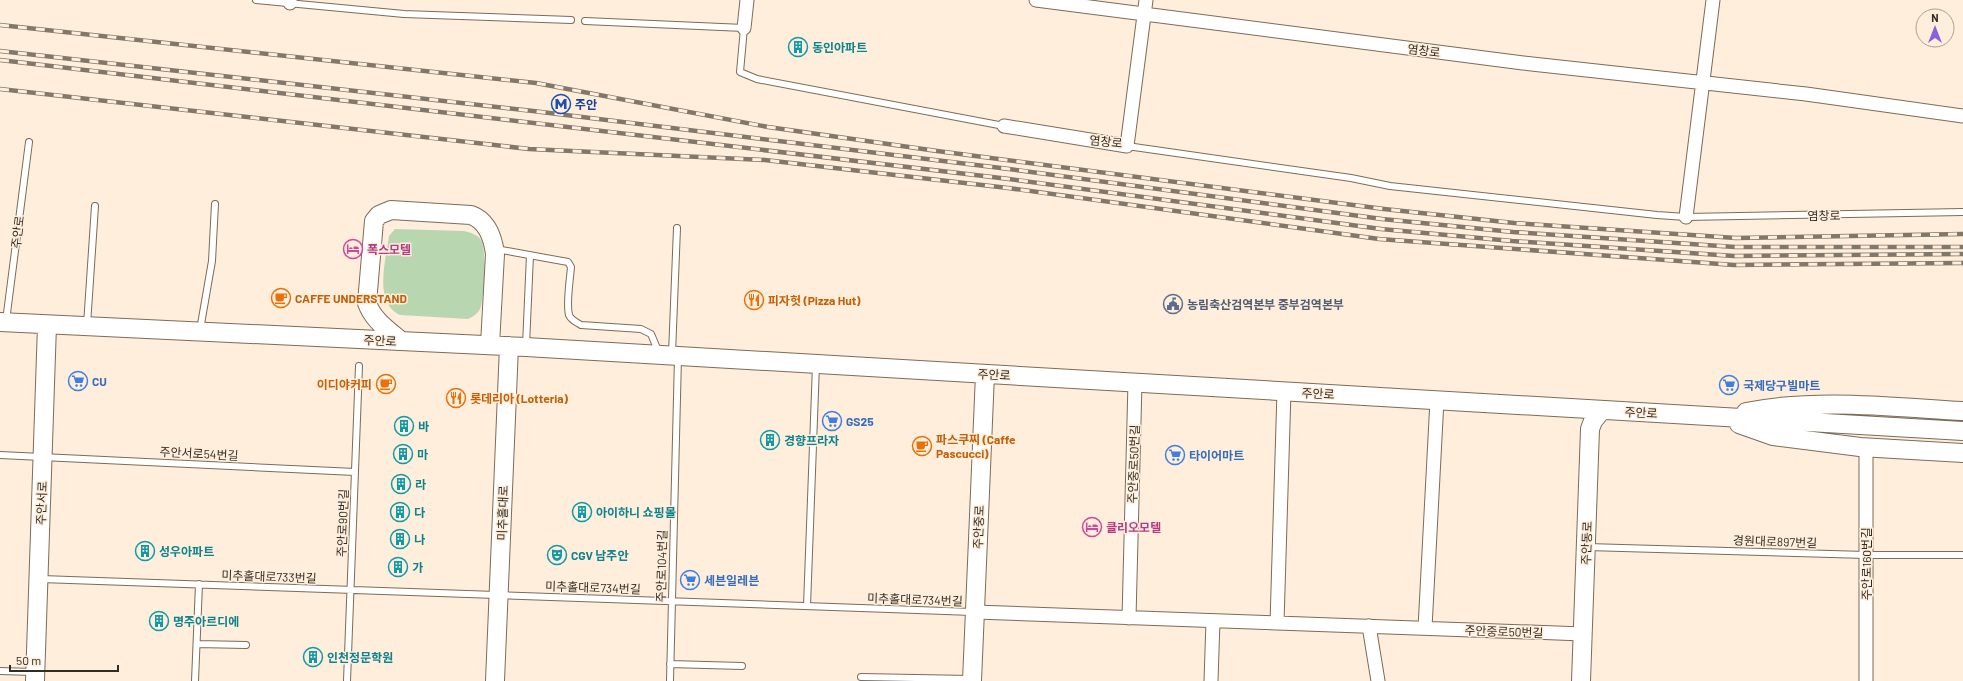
<svg xmlns="http://www.w3.org/2000/svg" width="1963" height="681" font-family="Barlow,'Noto Sans KR',sans-serif">
	<style>
		.green { fill: #b8d6b0 }
		.lines { fill: none; stroke-linecap: round; stroke-linejoin: round }
		.lane-casing { stroke: #7d6b57; stroke-width: 8 }
		.street-casing { stroke: #7d6b57; stroke-width: 15 }
		.secondary-casing { stroke: #7d6b57; stroke-width: 20 }
		.lane { stroke: #fff; stroke-width: 6 }
		.street { stroke: #fff; stroke-width: 13 }
		.secondary { stroke: #fff; stroke-width: 18 }
		.rail-casing { stroke: #82776b; stroke-width: 4.5 }
		.rail { stroke: #feeedb; stroke-width: 3; stroke-dasharray: 9; stroke-linecap: butt }
		.labels { text-anchor: middle; dominant-baseline: central; stroke-width: 3; stroke-linejoin: round; paint-order: stroke }
		.culture-label { font-size: 12px; font-weight: bold; fill: #0d838f; stroke: #feeedb; text-anchor: start }
		.street-label { font-size: 12px; fill: #332c23; stroke: #feeedb }
		.transit-label { font-size: 12px; font-weight: bold; fill: #164399; stroke: #feeedb; text-anchor: start }
		.hotel-label { font-size: 12px; font-weight: bold; fill: #b23c85; stroke: #feeedb; text-anchor: start }
		.food-label { font-size: 12px; font-weight: bold; fill: #c56008; stroke: #feeedb; text-anchor: start }
		.service-label { font-size: 12px; font-weight: bold; fill: #4e5e75; stroke: #feeedb; text-anchor: start }
		.shop-label { font-size: 12px; font-weight: bold; fill: #366cbe; stroke: #feeedb; text-anchor: start }
	</style>
	<rect width="100%" height="100%" fill="#feeedb"/>
	<path class="green" d="M395 229 464 231C472 233 479 235 482 242 486 249 484 297 481 306 480 312 473 317 468 319L400 315C373 303 386 259 389 236Z"/>
	<g class="lines">
		<defs>
			<path id="lane" d="M256 0 404 14 571 20
				M585 21 744 28 740 72 757 79 1004 126
				M1127 146 1351 178 1390 186 1657 215 1686 217 1963 212
				M496 249 568 262 571 267C570 280 566 303 569 315 571 320 576 322 581 325L641 329 651 334 659 353
				M6 321 29 142
				M87 325 95 206
				M200 330 212 261 215 204
				M526 345 530 255
				M672 354 677 228
				M0 455 355 472
				M1587 547 1866 555H1963
				M41 579 973 612
				M807 606 816 365
				M197 644 246 645
				M670 664 742 666
				M0 671 34 672
				M861 677 970 679
				M195 681 199 584
				M347 681 359 366
				M670 681 678 357"/>
			<path id="street" d="M1036 0 1523 63 1806 94 1963 116
				M290 3V0
				M744 28 747 0
				M1004 126 1127 146 1146 0
				M1686 217 1713 0
				M1866 447V681
				M975 612 1583 634
				M1129 618 1135 382
				M1277 623 1284 391
				M1369 626 1378 681
				M1425 628 1437 400
				M1211 681 1213 621"/>
			<path id="secondary" d="M0 322 526 347 1963 431
				M401 341C387 329 373 320 367 303L374 221 379 215 391 210 471 215C488 221 493 238 495 254L490 345
				M1746 412C1816 398 1892 407 1963 411
				M1739 424 1773 436 1860 447 1963 453
				M35 681 47 325
				M495 681 509 346
				M972 681 985 374
				M1581 681 1590 429 1593 421 1602 410"/>
		</defs>
		<use href="#lane" class="lane-casing"/>
		<use href="#street" class="street-casing"/>
		<use href="#secondary" class="secondary-casing"/>
		<use href="#lane" class="lane"/>
		<use href="#street" class="street"/>
		<use href="#secondary" class="secondary"/>
		<defs>
			<path id="rail" d="M0 25 536 83 768 127 937 151 1384 209 1514 223 1736 238 1963 234
				M0 51 533 111 1009 169 1382 219 1513 232 1735 247H1963
				M0 60 1009 179 1381 229 1512 241 1734 256 1963 254
				M0 89 529 149 765 160 1008 188 1379 239 1734 265 1963 263"/>
		</defs>
		<use href="#rail" class="rail-casing"/>
		<use href="#rail" class="rail"/>
	</g>
	<defs>
		<symbol id="building-ring" viewBox="-11 -11 22 22"><circle r="9.5" fill="#feeedb" stroke="#0f9aa8" stroke-width="1.5"/><path d="M-4-6H4V6H1V3H-1V6H-4ZM-2.5-4.3h1.7v1.8h-1.7ZM.8-4.3h1.7v1.8H.8ZM-2.5-1h1.7V.8h-1.7ZM.8-1h1.7V.8H.8Z" fill="#0f9aa8"/></symbol>
		<symbol id="metro-ring" viewBox="-11 -11 22 22"><circle r="9.5" fill="#feeedb" stroke="#1a4fb4" stroke-width="1.5"/><path d="M-5.5 5V-5H-3L0 0L3-5H5.5V5H3V-.5L0 4L-3-.5V5Z" fill="#1a4fb4"/></symbol>
		<symbol id="hotel-ring" viewBox="-11 -11 22 22"><circle r="9.5" fill="#feeedb" stroke="#d1479c" stroke-width="1.5"/><path d="M-6-4.5h1.5V1H6V5H4.5V3h-9V5H-6ZM-4 0a1.8 1.8 0 1 1 3.6 0ZM.5 0V-2.5h3Q6-2.5 6 0Z" fill="#d1479c"/></symbol>
		<symbol id="cafe-ring" viewBox="-11 -11 22 22"><circle r="9.5" fill="#feeedb" stroke="#e8710a" stroke-width="1.5"/><path d="M-5.5-4.5H6V0H3Q3 3.5 0 3.5H-2.5Q-5.5 3.5-5.5 0ZM3-3.2v2h1.7v-2ZM-6 4.5H4V6H-6Z" fill="#e8710a"/></symbol>
		<symbol id="restaurant-ring" viewBox="-11 -11 22 22"><circle r="9.5" fill="#feeedb" stroke="#e8710a" stroke-width="1.5"/><path d="M-5-6h1v4h1v-4h1v4h1v-4h1v5L-1.5 .5V6h-2V.5L-5-1ZM5-6V6H3V1.5H1.5Q1.5-4 5-6Z" fill="#e8710a"/></symbol>
		<symbol id="civic-ring" viewBox="-11 -11 22 22"><circle r="9.5" fill="#feeedb" stroke="#5c6f8a" stroke-width="1.5"/><path d="M-.6-6.5H3V-4.5H.6V-3L4-1V1h2V6H-6V1h2V-1L-.6-3ZM-1.2 2.5V6h2.4V2.5Z" fill="#5c6f8a"/></symbol>
		<symbol id="supermarket-ring" viewBox="-11 -11 22 22"><circle r="9.5" fill="#feeedb" stroke="#3f7fe0" stroke-width="1.5"/><path d="M-6-5.5h2.5l.6 2H6L4.5 2H-2.5L-4.4-4H-6ZM-1.5 3.2a1.3 1.3 0 1 0 .1 0ZM3 3.2a1.3 1.3 0 1 0 .1 0Z" fill="#3f7fe0"/></symbol>
		<symbol id="theatre-ring" viewBox="-11 -11 22 22"><circle r="9.5" fill="#feeedb" stroke="#0f9aa8" stroke-width="1.5"/><path d="M-5-5.5Q0-4 5-5.5V0Q5 5 0 6Q-5 5-5 0ZM-3.3-2.5H-1v1.5H-3.3ZM1-2.5H3.3v1.5H1ZM-2.8 1Q0 5.5 2.8 1Z" fill="#0f9aa8"/></symbol>
	</defs>
	<g fill-rule="evenodd">
		<use href="#building-ring" x="787" y="36" width="22" height="22"/>
		<use href="#metro-ring" x="550" y="93" width="22" height="22"/>
		<use href="#hotel-ring" x="342" y="238" width="22" height="22"/>
		<use href="#cafe-ring" x="270" y="287" width="22" height="22"/>
		<use href="#restaurant-ring" x="743" y="289" width="22" height="22"/>
		<use href="#civic-ring" x="1162" y="293" width="22" height="22"/>
		<use href="#supermarket-ring" x="67" y="370" width="22" height="22"/>
		<use href="#cafe-ring" x="375" y="373" width="22" height="22"/>
		<use href="#supermarket-ring" x="1718" y="374" width="22" height="22"/>
		<use href="#restaurant-ring" x="445" y="387" width="22" height="22"/>
		<use href="#supermarket-ring" x="821" y="410" width="22" height="22"/>
		<use href="#building-ring" x="393" y="415" width="22" height="22"/>
		<use href="#building-ring" x="759" y="429" width="22" height="22"/>
		<use href="#cafe-ring" x="911" y="435" width="22" height="22"/>
		<use href="#building-ring" x="392" y="443" width="22" height="22"/>
		<use href="#supermarket-ring" x="1164" y="444" width="22" height="22"/>
		<use href="#building-ring" x="390" y="473" width="22" height="22"/>
		<use href="#building-ring" x="389" y="501" width="22" height="22"/>
		<use href="#building-ring" x="571" y="501" width="22" height="22"/>
		<use href="#hotel-ring" x="1081" y="516" width="22" height="22"/>
		<use href="#building-ring" x="389" y="528" width="22" height="22"/>
		<use href="#building-ring" x="134" y="540" width="22" height="22"/>
		<use href="#theatre-ring" x="546" y="544" width="22" height="22"/>
		<use href="#building-ring" x="387" y="556" width="22" height="22"/>
		<use href="#supermarket-ring" x="679" y="569" width="22" height="22"/>
		<use href="#building-ring" x="148" y="610" width="22" height="22"/>
		<use href="#building-ring" x="302" y="646" width="22" height="22"/>
	</g>
	<g class="labels">
		<g class="culture-label">
			<text x="812" y="47">동인아파트</text>
			<text x="418" y="426">바</text>
			<text x="784" y="440">경향프라자</text>
			<text x="417" y="454">마</text>
			<text x="415" y="484">라</text>
			<text x="414" y="512">다</text>
			<text x="596" y="512">아이하니 쇼핑몰</text>
			<text x="414" y="539">나</text>
			<text x="159" y="551">성우아파트</text>
			<text x="571" y="555">CGV 남주안</text>
			<text x="412" y="567">가</text>
			<text x="173" y="621">명주아르디에</text>
			<text x="327" y="657">인천정문학원</text>
		</g>
		<g class="street-label">
			<text transform="translate(1424 50) rotate(7)">염창로</text>
			<text transform="translate(1106 141) rotate(6)">염창로</text>
			<text transform="translate(1824 215) rotate(-1)">염창로</text>
			<text transform="translate(17 232) rotate(-83)">주안로</text>
			<text transform="translate(380 340) rotate(3)">주안로</text>
			<text transform="translate(994 374) rotate(3)">주안로</text>
			<text transform="translate(1318 393) rotate(3)">주안로</text>
			<text transform="translate(1641 412) rotate(3)">주안로</text>
			<text transform="translate(199 453) rotate(3)">주안서로54번길</text>
			<text transform="translate(1133 464) rotate(-88)">주안중로50번길</text>
			<text transform="translate(41 503) rotate(-88)">주안서로</text>
			<text transform="translate(502 513) rotate(-88)">미추홀대로</text>
			<text transform="translate(342 523) rotate(-88)">주안로90번길</text>
			<text transform="translate(978 527) rotate(-88)">주안중로</text>
			<text transform="translate(1775 541) rotate(2)">경원대로897번길</text>
			<text transform="translate(1586 543) rotate(-88)">주안동로</text>
			<text transform="translate(1866 564) rotate(-90)">주안로160번길</text>
			<text transform="translate(661 566) rotate(-89)">주안로104번길</text>
			<text transform="translate(269 576) rotate(2)">미추홀대로733번길</text>
			<text transform="translate(593 587) rotate(2)">미추홀대로734번길</text>
			<text transform="translate(915 599) rotate(2)">미추홀대로734번길</text>
			<text transform="translate(1504 631) rotate(2)">주안중로50번길</text>
		</g>
		<g class="transit-label">
			<text x="575" y="104">주안</text>
		</g>
		<g class="hotel-label">
			<text x="367" y="249">폭스모텔</text>
			<text x="1106" y="527">클리오모텔</text>
		</g>
		<g class="food-label">
			<text x="295" y="298">CAFFE UNDERSTAND</text>
			<text x="768" y="300">피자헛 (Pizza Hut)</text>
			<text x="372" y="384" text-anchor="end">이디야커피</text>
			<text x="470" y="398">롯데리아 (Lotteria)</text>
			<text x="936" y="439">파스쿠찌 (Caffe<tspan x="936" dy="14">Pascucci)</tspan></text>
		</g>
		<g class="service-label">
			<text x="1187" y="304">농림축산검역본부 중부검역본부</text>
		</g>
		<g class="shop-label">
			<text x="92" y="381">CU</text>
			<text x="1743" y="385">국제당구빌마트</text>
			<text x="846" y="421">GS25</text>
			<text x="1189" y="455">타이어마트</text>
			<text x="704" y="580">세븐일레븐</text>
		</g>
	</g>
	<g transform="translate(1935 28)"><circle r="19" fill="#feeedb" stroke="#ada091"/>
	<path d="M0-3L7 15L0 10L-7 15Z" fill="#8961dc"/>
	<text y="-6" font-size="11" font-weight="bold" text-anchor="middle" fill="#332c23">N</text>
	</g>
	<path d="M10 665v6h108v-6" fill="none" stroke="#332c23" stroke-width="2"/>
	<text x="16" y="665" font-size="12" fill="#332c23" stroke="#feeedb" stroke-width="3" paint-order="stroke">50 m</text>
</svg>
